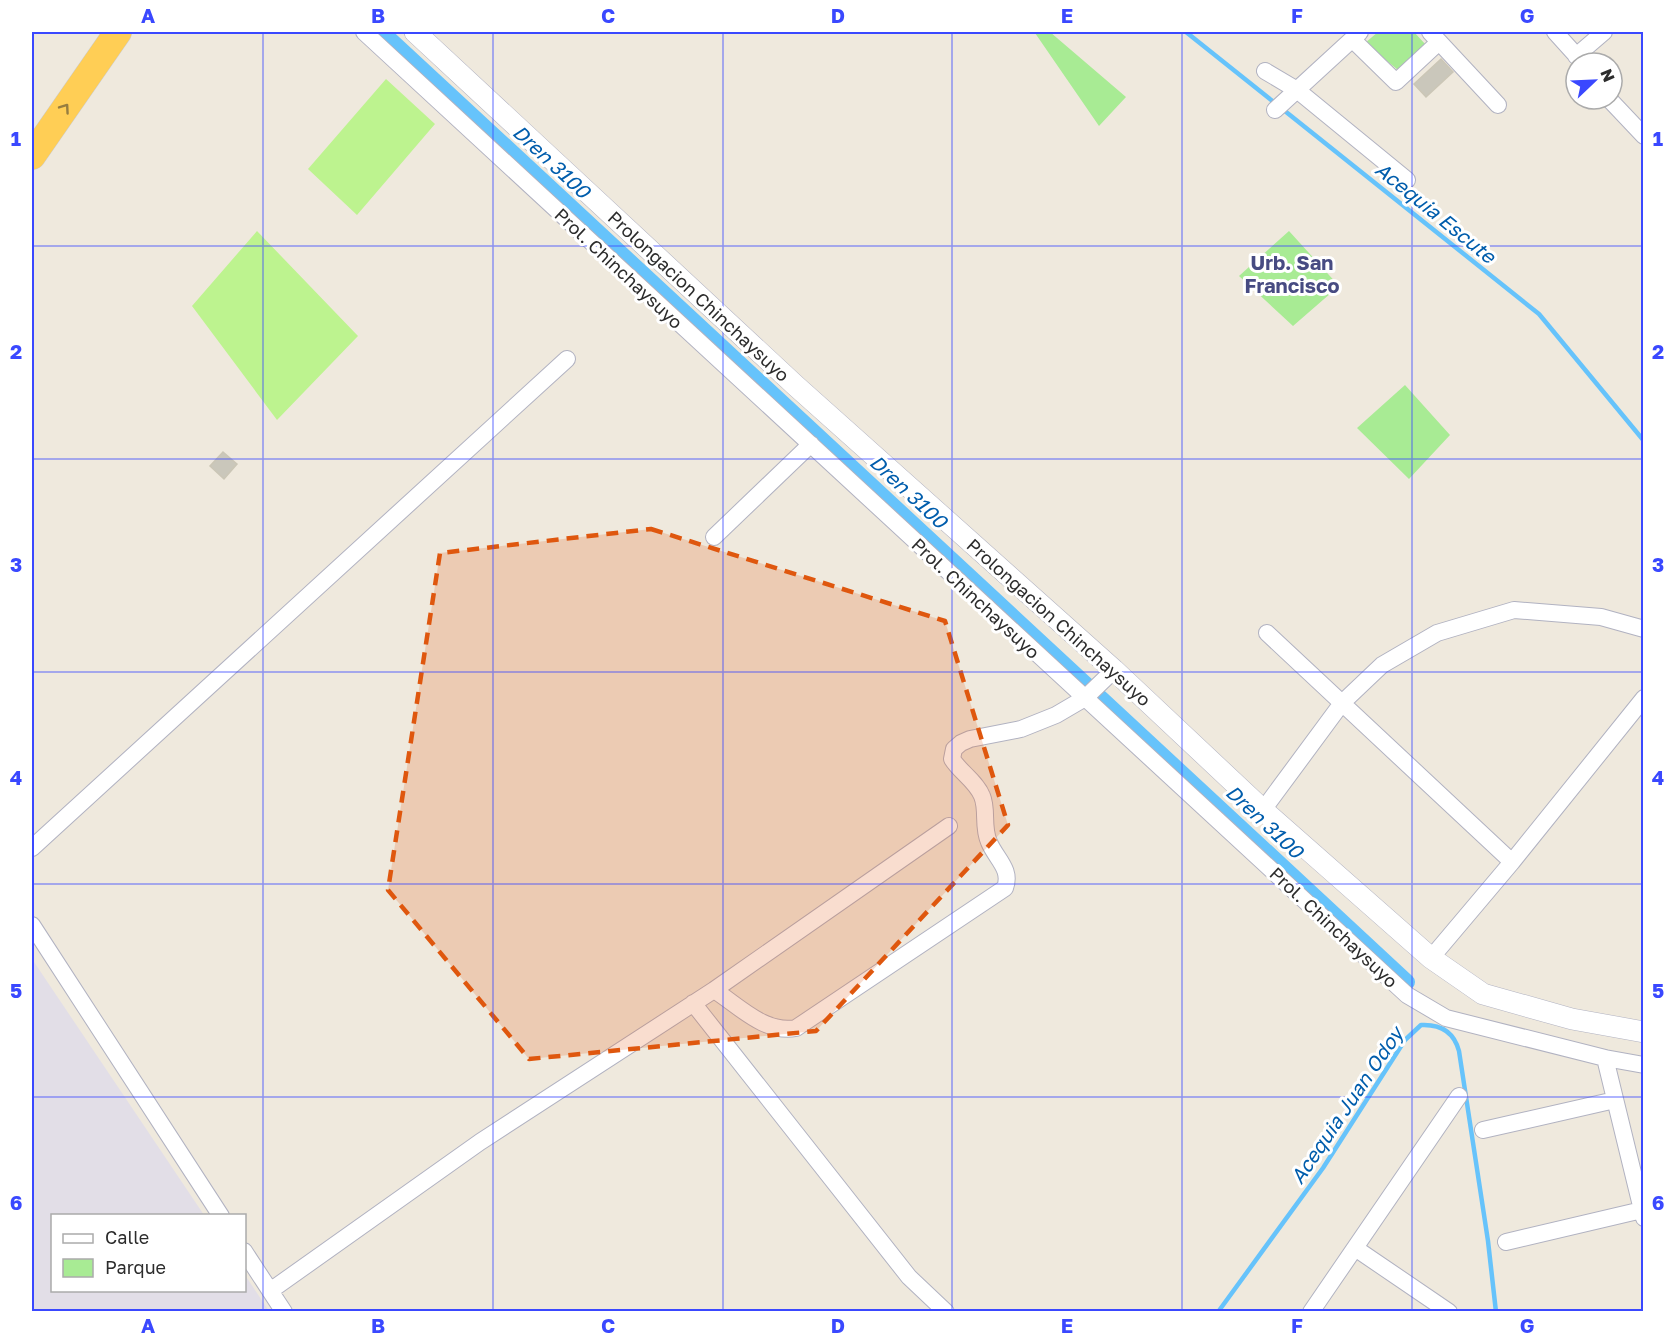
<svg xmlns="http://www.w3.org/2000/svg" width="1675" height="1343" font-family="'Golos Text',sans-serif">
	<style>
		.industrial { fill: #e2dee7 }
		.green { fill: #a8eb94 }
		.pitch { fill: #bdf38f }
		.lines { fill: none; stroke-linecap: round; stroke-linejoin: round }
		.stream { stroke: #66c3fb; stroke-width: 4.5 }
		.canal { stroke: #66c3fb; stroke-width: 16 }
		.building { fill: #cac7bb; stroke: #cbc6b6; stroke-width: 1.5 }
		.minor-casing { stroke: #b1b2c1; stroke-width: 18 }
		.tertiary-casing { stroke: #b1b2c1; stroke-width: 22 }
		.trunk-casing { stroke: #ccc; stroke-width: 28 }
		.minor { stroke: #fff; stroke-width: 16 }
		.tertiary { stroke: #fff; stroke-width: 21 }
		.trunk { stroke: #ffce55; stroke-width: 27 }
		.oneway { stroke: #967d40 }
		.marked { fill: #df570e; fill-opacity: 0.2; stroke: #df570e; stroke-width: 4.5; stroke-dasharray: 12 8; stroke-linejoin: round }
		.grid { fill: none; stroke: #3a48ff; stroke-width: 1.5; stroke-opacity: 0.55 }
		.labels { text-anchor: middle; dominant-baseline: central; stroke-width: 6; stroke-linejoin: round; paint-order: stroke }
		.street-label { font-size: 18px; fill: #2c2c2c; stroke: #fff }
		.water-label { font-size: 20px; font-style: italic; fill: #005dac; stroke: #fff }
		.neighbourhood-label { font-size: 20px; font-weight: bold; fill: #474b82; stroke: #fff }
		.neatline { fill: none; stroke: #3a48ff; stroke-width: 2 }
		.grid-label { font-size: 20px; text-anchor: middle; font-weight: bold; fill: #3a48ff }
	</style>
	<rect width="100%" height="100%" fill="#efe9dd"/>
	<path class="industrial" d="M32 959 204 1215 52 1216V1290H244L245 1275 269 1311H32Z"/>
	<path class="green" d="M1037 32H1050L1126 97 1099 126 1035 33Z
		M1378 32H1414L1426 45 1398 70 1365 43Z
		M1289 231 1339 286 1293 326 1239 276Z
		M1405 385 1450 435 1409 479 1357 428Z"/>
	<path class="pitch" d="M386 79 435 124 357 215 308 169Z
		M257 231 358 336 277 420 192 306Z"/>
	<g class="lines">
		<path class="stream" d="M1186 32 1539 314 1644 441
			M1218 1312 1323 1168 1405 1040 1421 1025C1441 1024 1454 1032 1459 1051L1488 1241 1496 1312"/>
		<path class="canal" d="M382 32 1407 982"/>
	</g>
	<path class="building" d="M1441 59 1453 72 1426 97 1414 84Z
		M223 452 237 464 224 479 210 466Z"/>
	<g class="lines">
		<defs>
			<path id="minor" d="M364 32 1407 995 1446 1018 1605 1058 1644 1065
				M1430 32 1498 105
				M1555 32 1583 63
				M1352 39 1396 82 1439 42
				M1576 56 1604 32
				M1265 71 1297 90 1407 180
				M1609 99 1644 136
				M1275 110 1360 32
				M714 537 811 444
				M1267 633 1512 862
				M1263 810 1342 703 1382 665 1437 633 1514 610 1601 617 1644 629
				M32 848 567 359
				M32 925 221 1216
				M1431 958 1512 862 1644 698
				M714 990C739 1006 765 1034 796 1028L1005 888C1012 869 996 859 989 842 982 827 988 810 982 796 976 781 960 772 952 759L954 749 961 743 970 739 1021 729 1056 715 1085 698 1114 670
				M693 1003 909 1277 946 1312
				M1605 1058 1644 1218
				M1483 1130 1615 1100
				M1506 1242 1642 1210
				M1355 1248 1449 1312
				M244 1251 284 1312
				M270 1291 480 1142 714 990 949 826
				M1311 1312 1459 1096"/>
			<path id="tertiary" d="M415 32 796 386 1114 670 1263 810 1431 958 1483 994 1572 1019 1644 1032"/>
			<path id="trunk" d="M32 156 118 32"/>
		</defs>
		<use href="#minor" class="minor-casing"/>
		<use href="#tertiary" class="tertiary-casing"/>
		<use href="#trunk" class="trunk-casing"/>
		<use href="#minor" class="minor"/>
		<use href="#tertiary" class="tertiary"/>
		<use href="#trunk" class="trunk"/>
	</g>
	<defs><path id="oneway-chevron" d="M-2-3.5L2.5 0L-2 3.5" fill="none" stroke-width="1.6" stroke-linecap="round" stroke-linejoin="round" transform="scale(1.5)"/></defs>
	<use class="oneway" href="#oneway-chevron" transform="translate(65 108) rotate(-55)"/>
	<path class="marked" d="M651 529 945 621 1008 825 816 1031 529 1059 388 890 440 553Z"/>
	<path class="grid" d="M263 32V1312M493 32V1312M723 32V1312M952 32V1312M1182 32V1312M1412 32V1312M32 246H1644M32 459H1644M32 672H1644M32 884H1644M32 1097H1644"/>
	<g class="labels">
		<g class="street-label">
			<text transform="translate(619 268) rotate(43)">Prol. Chinchaysuyo</text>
			<text transform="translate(699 296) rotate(43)">Prolongacion Chinchaysuyo</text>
			<text transform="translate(976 598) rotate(43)">Prol. Chinchaysuyo</text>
			<text transform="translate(1059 622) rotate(42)">Prolongacion Chinchaysuyo</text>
			<text transform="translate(1334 927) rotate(43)">Prol. Chinchaysuyo</text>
		</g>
		<g class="water-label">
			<text transform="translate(552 161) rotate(43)">Dren 3100</text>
			<text transform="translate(1436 212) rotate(39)">Acequia Escute</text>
			<text transform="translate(909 491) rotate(43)">Dren 3100</text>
			<text transform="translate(1265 821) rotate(43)">Dren 3100</text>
			<text transform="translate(1346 1105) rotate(-56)">Acequia Juan Odoy</text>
		</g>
		<g class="neighbourhood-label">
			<text x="1292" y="262">Urb. San<tspan x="1292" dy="23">Francisco</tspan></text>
		</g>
	</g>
	<rect width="1675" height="1343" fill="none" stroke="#ffffff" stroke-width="66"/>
	<rect x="51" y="1214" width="195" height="78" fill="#ffffff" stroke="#ababab" stroke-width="1.5"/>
	<rect x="63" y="1234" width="30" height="9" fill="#ffffff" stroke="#ababab" stroke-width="1.5"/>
	<text x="105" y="1244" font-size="18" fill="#2c2c2c">Calle</text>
	<rect x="63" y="1259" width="30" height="18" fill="#a8eb94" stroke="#ababab" stroke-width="1.5"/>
	<text x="105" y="1274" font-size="18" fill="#2c2c2c">Parque</text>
	<g transform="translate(1594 81) rotate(67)"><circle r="28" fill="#ffffff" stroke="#ababab" stroke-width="1.5"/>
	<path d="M0-4.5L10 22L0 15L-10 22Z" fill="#3a48ff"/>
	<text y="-9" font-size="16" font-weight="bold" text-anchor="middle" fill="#2c2c2c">N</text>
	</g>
	<rect x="33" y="33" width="1609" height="1277" class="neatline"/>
	<g class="grid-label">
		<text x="148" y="23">A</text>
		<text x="378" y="23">B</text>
		<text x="608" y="23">C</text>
		<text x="838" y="23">D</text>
		<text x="1067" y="23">E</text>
		<text x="1297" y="23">F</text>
		<text x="1527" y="23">G</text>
		<text x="16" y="146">1</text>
		<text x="1658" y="146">1</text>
		<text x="16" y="359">2</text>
		<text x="1658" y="359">2</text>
		<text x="16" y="572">3</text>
		<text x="1658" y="572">3</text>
		<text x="16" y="785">4</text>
		<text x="1658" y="785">4</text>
		<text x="16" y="998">5</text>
		<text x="1658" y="998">5</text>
		<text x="16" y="1210">6</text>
		<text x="1658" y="1210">6</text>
		<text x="148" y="1333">A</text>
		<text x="378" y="1333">B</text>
		<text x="608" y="1333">C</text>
		<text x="838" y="1333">D</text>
		<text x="1067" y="1333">E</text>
		<text x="1297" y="1333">F</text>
		<text x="1527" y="1333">G</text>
	</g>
</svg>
